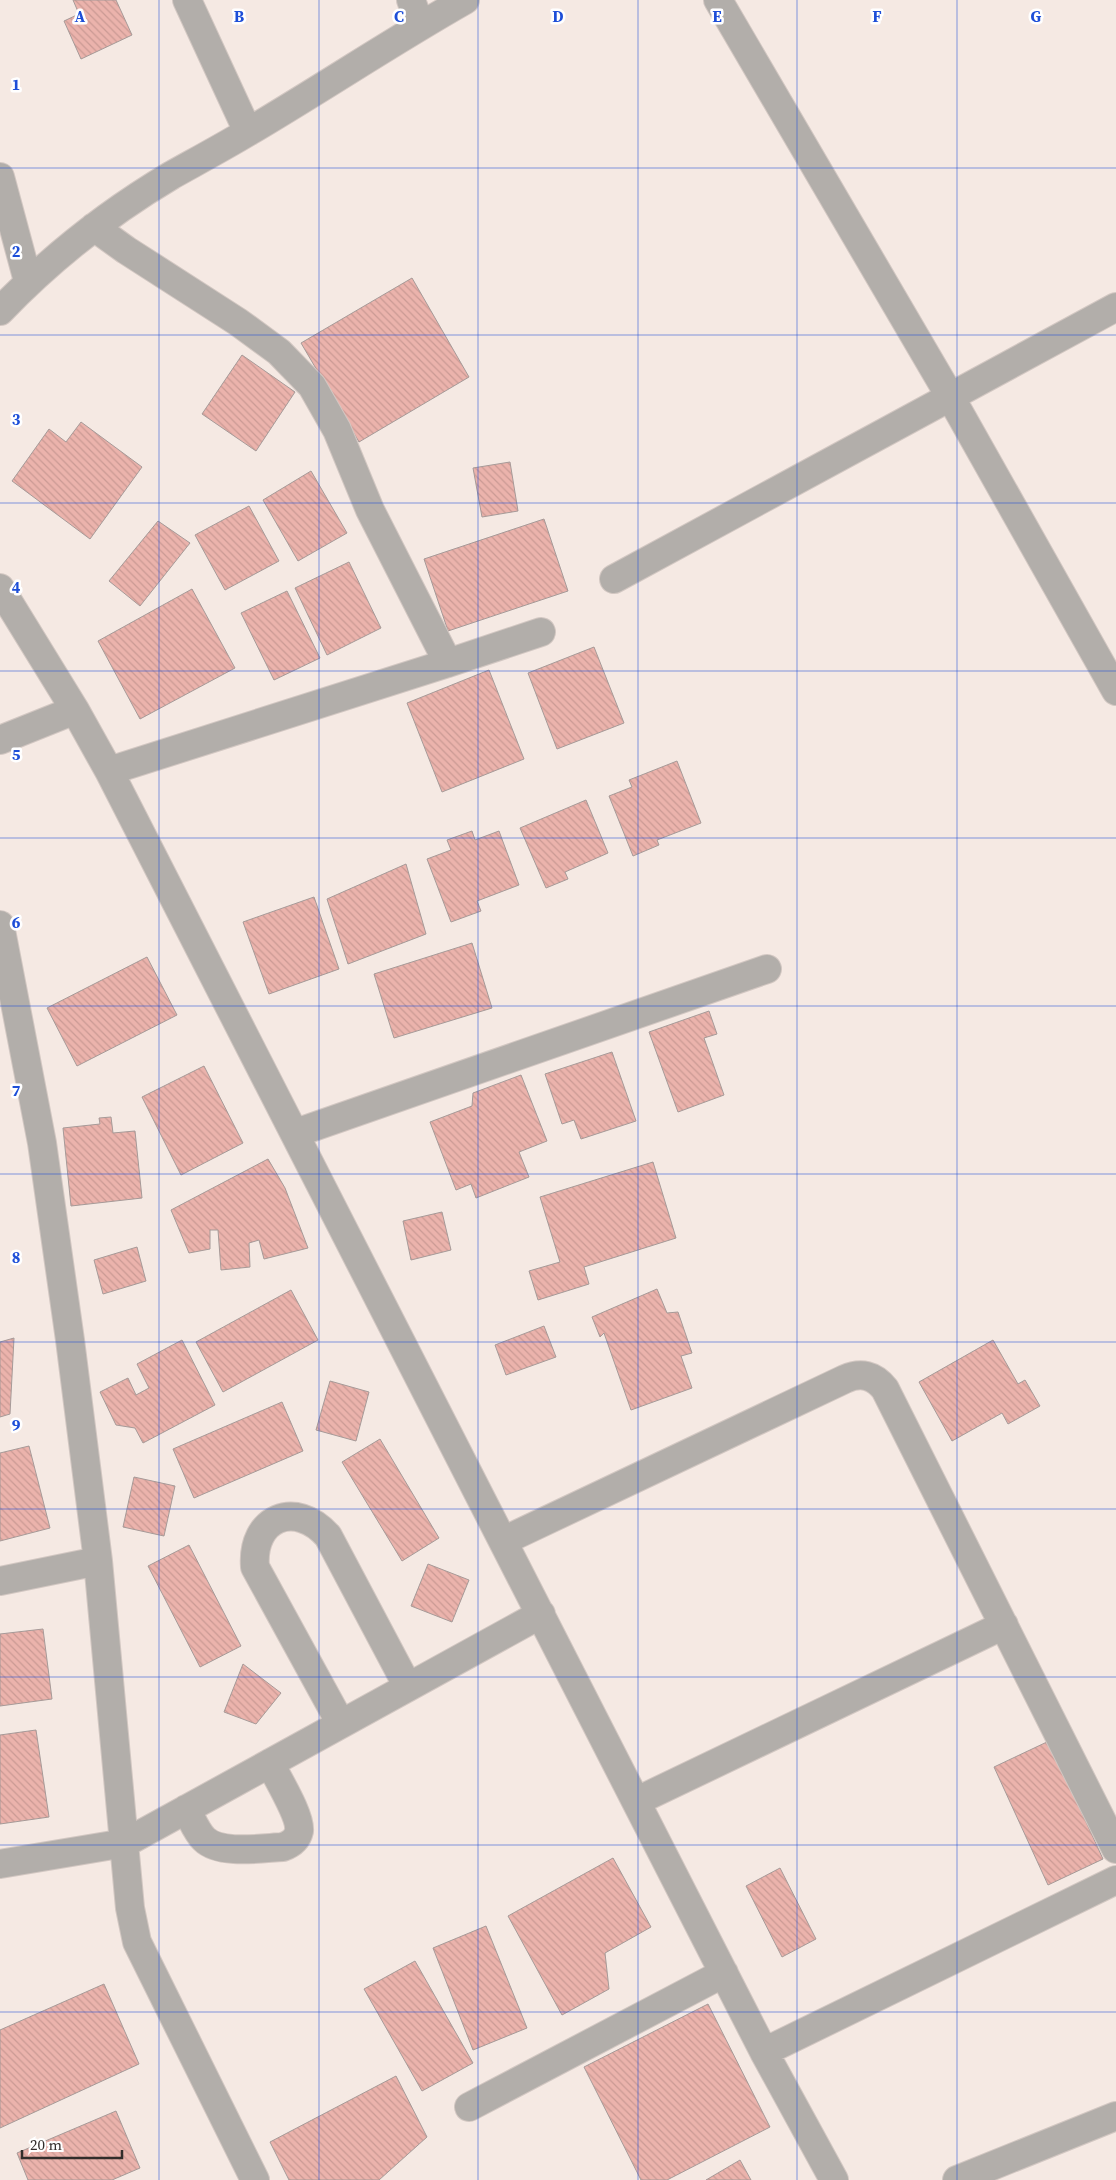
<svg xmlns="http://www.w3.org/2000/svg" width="1116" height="2180" font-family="'Source Serif 4',serif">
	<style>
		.building { fill: url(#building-back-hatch); stroke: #a69a98 }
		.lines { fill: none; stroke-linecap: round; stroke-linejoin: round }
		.street-casing { stroke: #d2c7c2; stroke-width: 30 }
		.street { stroke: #b2aeaa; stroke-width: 28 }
		.grid { fill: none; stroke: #1d4ed8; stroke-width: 1; stroke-opacity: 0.55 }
		.grid-label { font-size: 16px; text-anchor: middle; font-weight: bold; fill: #1d4ed8; stroke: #fff; stroke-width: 5; stroke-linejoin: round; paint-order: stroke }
	</style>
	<defs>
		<pattern id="building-back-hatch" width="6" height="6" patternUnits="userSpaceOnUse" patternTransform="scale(1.25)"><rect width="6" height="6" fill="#ebb3ac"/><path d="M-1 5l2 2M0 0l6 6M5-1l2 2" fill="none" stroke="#ca9a94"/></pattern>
	</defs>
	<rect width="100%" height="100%" fill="#f5e9e3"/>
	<path class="building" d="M73 0H116L132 35 81 59 64 21 79 14Z
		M412 278 469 377 359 442 301 343Z
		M242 355 295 392 256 451 202 414Z
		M81 422 142 467 90 539 12 481 49 429 66 442Z
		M510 462 518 511 482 517 473 468Z
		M311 471 347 533 298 561 263 500Z
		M249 506 279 561 225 590 195 535Z
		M544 519 568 591 448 631 424 559Z
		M158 521 190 543 140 606 109 581Z
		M349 562 381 628 327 655 295 588Z
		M192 589 235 668 140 719 98 641Z
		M287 591 320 658 274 680 241 613Z
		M594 647 624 723 557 749 528 673Z
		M489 670 524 759 442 792 407 703Z
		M677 761 701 823 657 840 659 845 633 856 609 796 632 787 629 780Z
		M586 800 608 853 565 872 568 879 546 888 520 828Z
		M472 831 475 840 499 831 519 885 477 901 481 911 451 922 427 859 451 850 447 840Z
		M406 864 426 934 348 964 327 899Z
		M314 897 339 969 269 994 243 922Z
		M472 943 492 1008 394 1038 374 974Z
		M147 957 177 1015 77 1066 47 1008Z
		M709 1011 717 1034 704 1038 724 1095 678 1112 649 1032Z
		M612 1052 636 1121 581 1139 574 1120 562 1124 545 1074Z
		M204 1066 243 1143 181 1175 142 1097Z
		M521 1075 547 1141 519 1152 529 1177 476 1198 471 1184 456 1190 430 1122 472 1106 473 1093Z
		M111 1117 113 1133 135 1131 142 1198 71 1206 63 1128 100 1124 99 1118Z
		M268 1159 285 1188 308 1248 264 1259 259 1240 249 1243 250 1267 221 1270 218 1230H210V1249L189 1253 171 1210Z
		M653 1162 676 1238 584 1267 589 1284 538 1300 529 1271 560 1262 540 1197Z
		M442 1212 451 1250 411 1260 403 1221Z
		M137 1247 146 1281 103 1294 94 1260Z
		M657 1289 667 1313 678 1312 692 1353 681 1356 692 1388 631 1410 604 1333 600 1337 592 1317Z
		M291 1290 318 1340 223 1392 196 1342Z
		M544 1326 556 1357 506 1375 495 1345Z
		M14 1338 10 1414 0 1417V1342Z
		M182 1340 215 1405 143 1443 135 1428 116 1425 100 1392 128 1378 136 1395 149 1388 137 1364Z
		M993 1340 1018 1384 1025 1380 1040 1406 1008 1424 1002 1413 952 1441 919 1382Z
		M330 1381 369 1392 356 1441 316 1430Z
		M282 1402 303 1451 194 1498 173 1449Z
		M380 1439 439 1538 402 1561 342 1462Z
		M29 1446 50 1528 0 1541V1453Z
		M134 1477 175 1486 164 1536 123 1527Z
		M189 1545 241 1646 200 1667 148 1566Z
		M428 1564 469 1580 452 1622 411 1606Z
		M43 1629 52 1699 0 1706V1634Z
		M243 1664 281 1693 256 1724 224 1712Z
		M36 1730 49 1817 0 1824V1735Z
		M1049 1741 1103 1859 1048 1885 994 1767Z
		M613 1858 651 1927 605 1953 609 1989 562 2015 508 1916Z
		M780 1868 816 1939 782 1957 746 1886Z
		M486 1926 527 2028 473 2050 433 1948Z
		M415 1961 473 2063 422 2091 364 1989Z
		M104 1984 139 2064 0 2128V2030Z
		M708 2004 770 2127 667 2180H641L584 2067Z
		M396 2076 427 2137 379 2180H289L270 2142Z
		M116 2111 140 2168 112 2180H28L17 2153Z
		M740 2160 751 2180H706Z"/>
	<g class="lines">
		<defs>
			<path id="street" d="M187 0 248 132
				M411 0 420 25
				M718 0 951 398 1116 691
				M0 177 28 281
				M94 227 126 250 238 322 279 352 312 386 337 430 370 510 448 663
				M0 311C51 258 108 213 172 175 197 161 223 147 248 132 321 89 391 42 465 0
				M614 579 1116 307
				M0 588 75 710 109 771 764 2052 834 2180
				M0 740 75 710
				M109 771 448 663 541 632
				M0 925 42 1143 70 1340 98 1561 130 1908 137 1942 255 2180
				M296 1133 767 969
				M503 1541 845 1379C861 1372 874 1375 885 1389L1116 1849
				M0 1581 98 1561
				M341 1724 255 1567C251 1518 295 1499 328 1536L408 1687
				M637 1801 1004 1625
				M186 1809C192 1819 196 1831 204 1839 220 1855 262 1848 283 1847 291 1844 297 1840 299 1831 301 1816 277 1778 270 1763
				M0 1864 125 1843 541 1614
				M764 2052 1116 1880
				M469 2107 724 1973
				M957 2180 1116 2116"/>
		</defs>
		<use href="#street" class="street-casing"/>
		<use href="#street" class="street"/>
	</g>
	<path class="grid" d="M159 0V2180M319 0V2180M478 0V2180M638 0V2180M797 0V2180M957 0V2180M0 168H1116M0 335H1116M0 503H1116M0 671H1116M0 838H1116M0 1006H1116M0 1174H1116M0 1342H1116M0 1509H1116M0 1677H1116M0 1845H1116M0 2012H1116"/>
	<g class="grid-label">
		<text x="80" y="22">A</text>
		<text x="239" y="22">B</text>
		<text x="399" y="22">C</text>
		<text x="558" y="22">D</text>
		<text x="717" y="22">E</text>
		<text x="877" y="22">F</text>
		<text x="1036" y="22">G</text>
		<text x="16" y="90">1</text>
		<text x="16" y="257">2</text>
		<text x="16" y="425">3</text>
		<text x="16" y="593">4</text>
		<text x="16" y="760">5</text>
		<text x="16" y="928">6</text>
		<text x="16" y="1096">7</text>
		<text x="16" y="1263">8</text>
		<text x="16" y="1431">9</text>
	</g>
	<path d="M22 2150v8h100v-8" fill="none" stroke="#322d2b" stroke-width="2.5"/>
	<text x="30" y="2150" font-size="15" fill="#322d2b" stroke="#ffffff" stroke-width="4" paint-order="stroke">20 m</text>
</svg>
